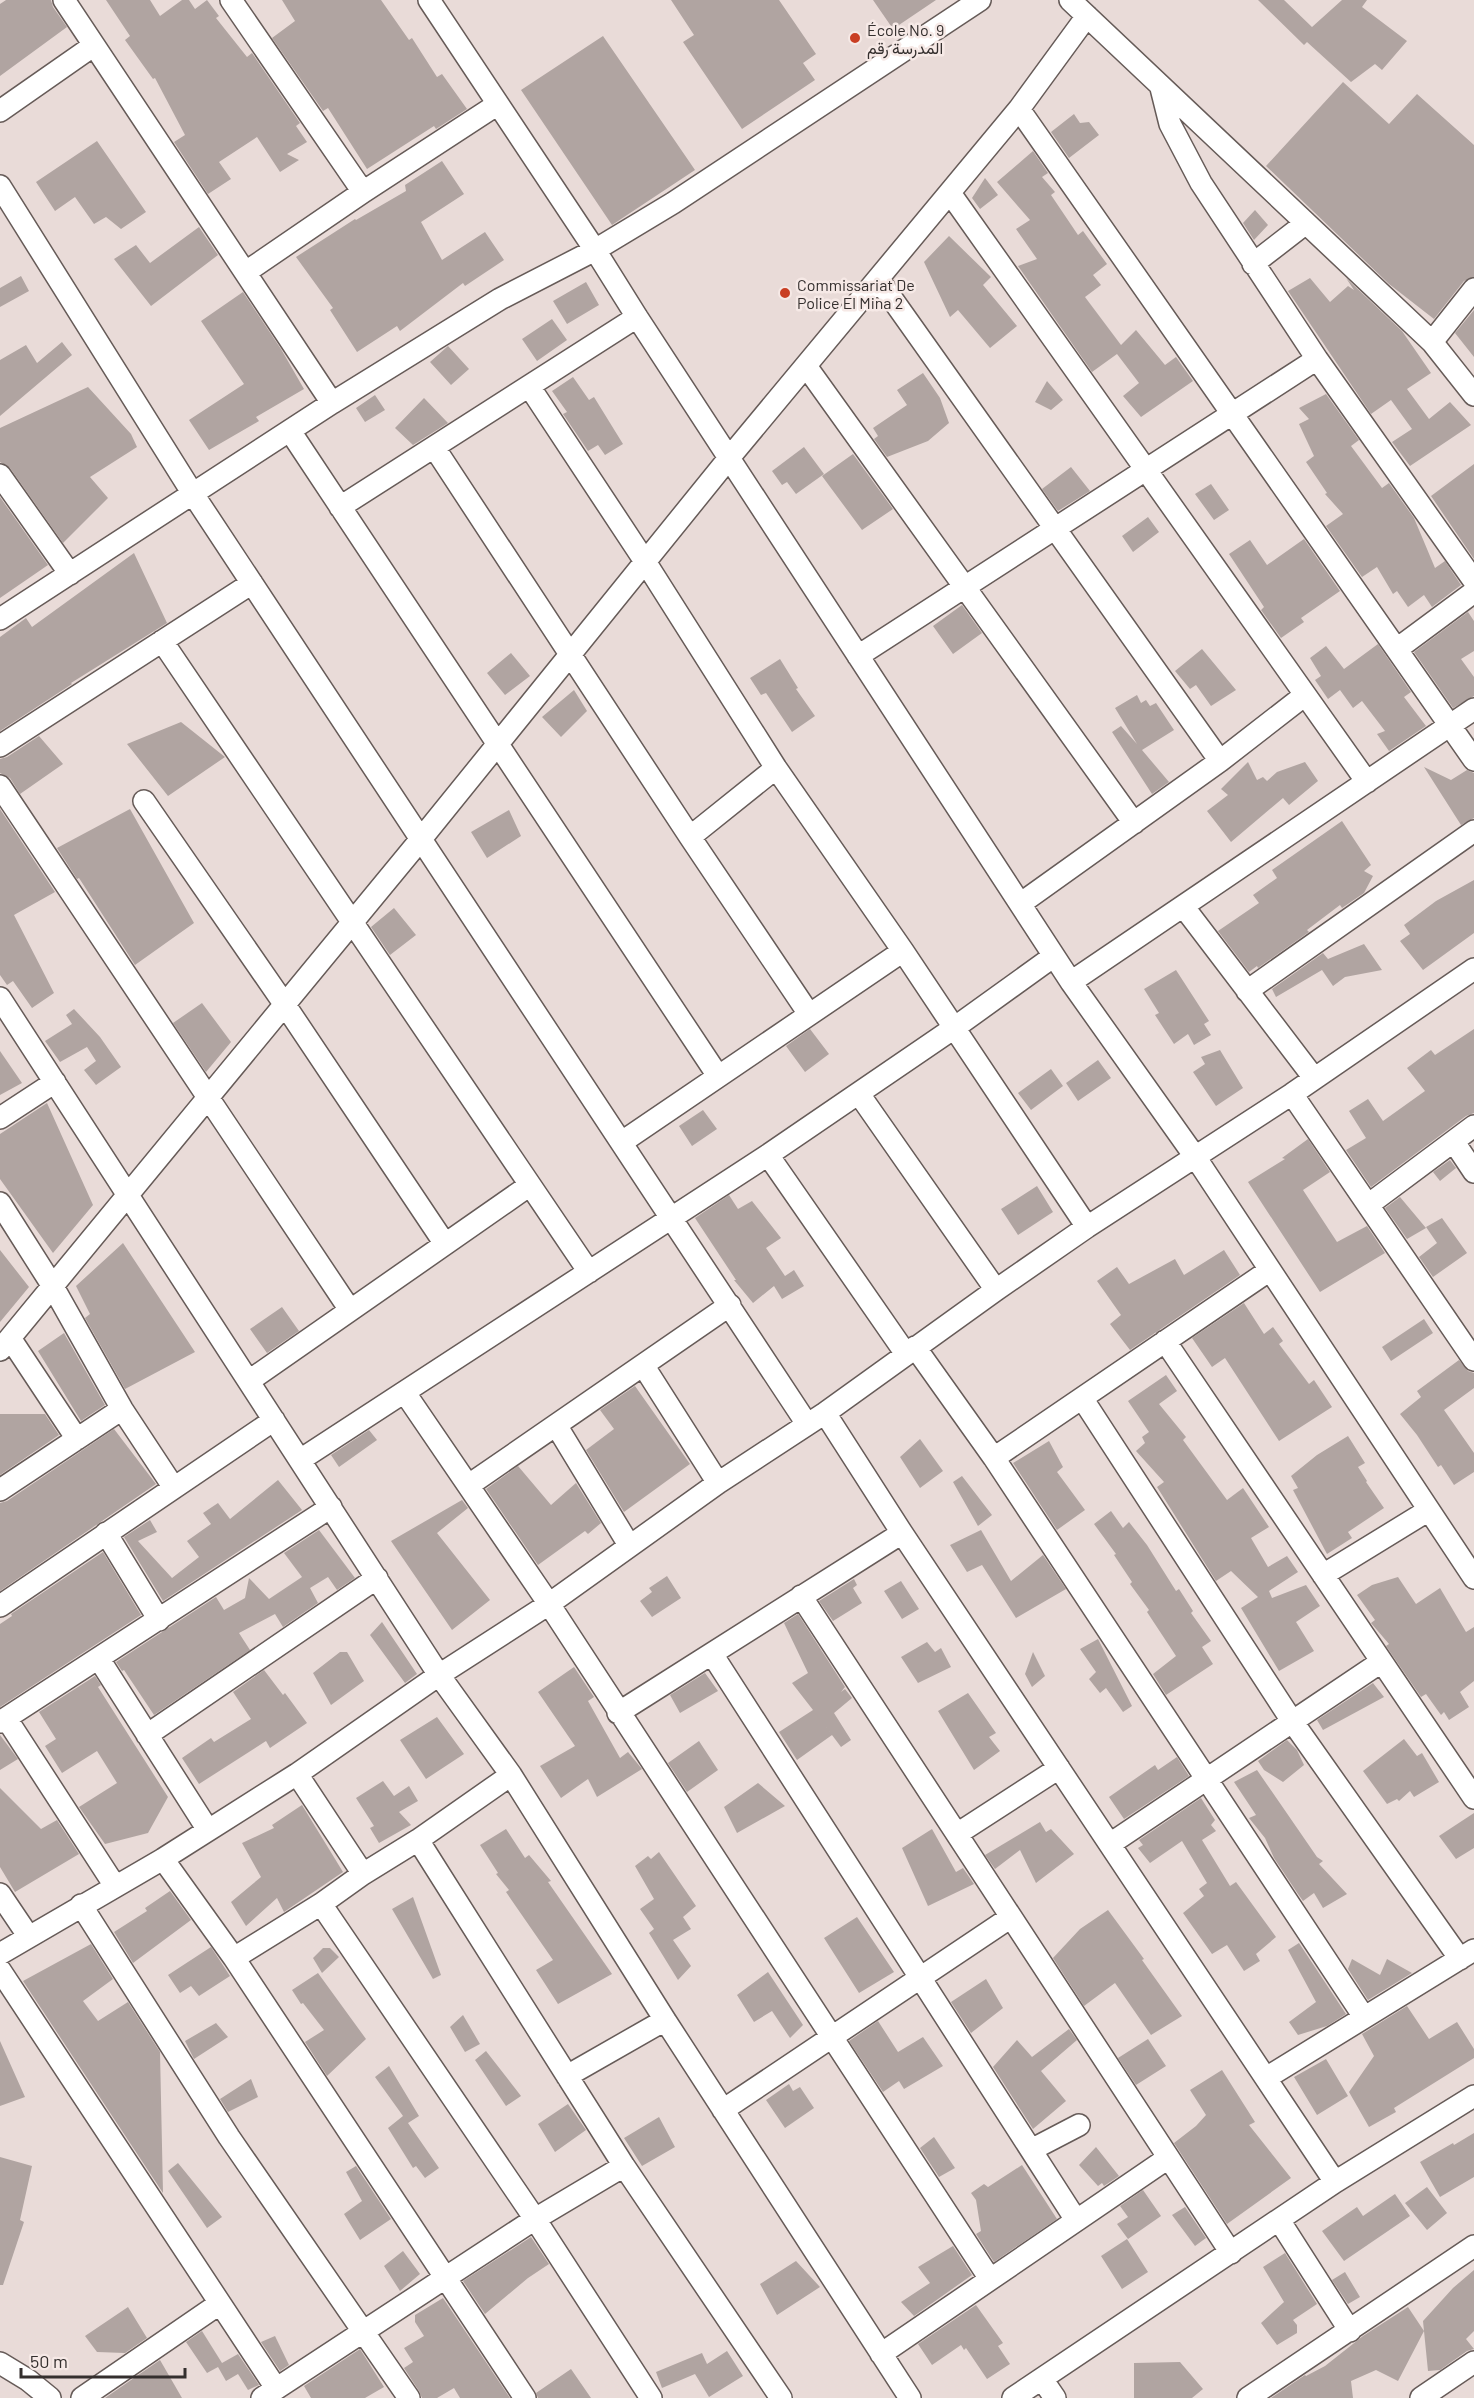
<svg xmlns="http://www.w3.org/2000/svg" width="1474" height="2398" font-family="Barlow,Vazirmatn,sans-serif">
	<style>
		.building { fill: #b0a4a1 }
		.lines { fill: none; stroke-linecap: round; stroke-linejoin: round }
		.minor-casing { stroke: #665b58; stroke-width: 24 }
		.minor { stroke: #fff; stroke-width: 21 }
		.poi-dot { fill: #c93e23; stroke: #f6e9e6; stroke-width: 2 }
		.labels { text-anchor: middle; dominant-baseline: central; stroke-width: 5; stroke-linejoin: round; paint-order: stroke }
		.poi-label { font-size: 16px; fill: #342f2e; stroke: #f6e9e6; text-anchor: start }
	</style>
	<rect width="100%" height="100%" fill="#e9dbd8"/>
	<path class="building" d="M6 0H51L53 7 67 27 0 76V4Z
		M106 0H150L160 16 182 0H189L195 9 207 0 219 16 216 18 247 57 252 53 300 123 296 126 307 142 287 154 299 160 280 172 257 137 219 162 231 179 208 194 174 142 185 135 155 78 153 79 125 40 130 36Z
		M282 0H381L409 40 412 38 437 77 442 74 467 109 436 129 434 126 367 169 328 108 323 111 272 38 295 21Z
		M671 0H779L816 54 803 63 815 80 742 129 683 42 694 35Z
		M873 0H936L893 29Z
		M1258 0H1284L1312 27 1342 0H1367L1362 7 1407 41 1382 70 1375 64 1351 82 1307 42 1304 45Z
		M603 36 695 170 612 225 521 90Z
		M1343 82 1389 124 1417 94 1474 145V277L1464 281 1434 319 1389 284 1266 166Z
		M1074 114 1080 123 1089 122 1099 135 1069 158 1051 132Z
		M97 141 146 212 121 229 106 217 94 224 75 197 55 211 36 182Z
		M1033 151 1048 173 1042 177 1055 192 1051 195 1078 235 1083 231 1107 264 1093 275 1101 285 1085 297 1121 345 1136 330 1165 365 1176 357 1193 381 1141 417 1123 396 1139 383 1117 354 1092 372 1018 266 1037 259 1016 229 1030 220 997 182Z
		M442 161 464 194 421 222 442 260 485 232 504 260 465 286 463 283 400 331 397 326 357 352 330 310 333 308 296 257 355 219 356 220 406 191 405 185Z
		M985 178 998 195 980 209 972 198Z
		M1255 210 1268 225 1254 240 1243 223Z
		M199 227 218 255 151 306 114 259 136 245 150 263Z
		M949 236 991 277 983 285 1017 326 990 348 958 310 950 317 924 262Z
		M21 276 29 291 0 307V288Z
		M1310 278 1330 302 1348 286 1354 290 1346 278 1402 331 1431 373 1407 389 1429 419 1450 402 1471 425 1410 466 1392 442 1412 429 1391 400 1371 414 1288 291Z
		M586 282 599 305 567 324 553 301Z
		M243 292 281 349 304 389 256 417 259 421 209 450 189 420 244 384 201 321Z
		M1474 310V357L1455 333Z
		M552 319 567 340 537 361 522 339Z
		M62 342 72 355 0 416V360L26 345 37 363Z
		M448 346 469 369 451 385 430 362Z
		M923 373 940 398 949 423 928 441 887 457 874 439 878 436 873 428 907 405 897 390Z
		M573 377 589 400 594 397 623 444 605 455 598 445 588 451 563 414 567 412 552 391Z
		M1047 381 1063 400 1051 410 1035 402Z
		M88 387 131 434 137 447 90 477 108 498 63 543 10 468 0 462V428Z
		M1326 394 1359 440 1351 446 1382 488 1389 483 1414 518 1435 568 1445 561 1461 585 1432 607 1424 595 1408 607 1397 591 1393 594 1377 567 1362 577 1326 526 1343 514 1325 494 1327 493 1306 462 1314 456 1299 424 1309 419 1299 408Z
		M375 395 385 410 365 422 356 408Z
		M424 398 448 423 413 445 395 428Z
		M804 447 824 474 796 494 787 482 782 485 772 471Z
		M853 454 893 509 862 530 822 476Z
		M1474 464V559L1431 496Z
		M1071 467 1090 491 1058 511 1042 489Z
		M1211 484 1229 510 1214 520 1195 494Z
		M0 497 48 565 0 598Z
		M1148 517 1159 532 1133 552 1122 536Z
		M1304 539 1340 591 1301 618 1304 622 1281 638 1261 610 1264 607 1229 554 1250 540 1267 565Z
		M134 553 167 623 71 683 72 684 0 731V637L26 618 32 627Z
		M962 605 982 633 953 654 933 626Z
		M1468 612 1474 621V651L1461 659 1474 677V696L1453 708 1414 652Z
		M1378 644 1411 692 1404 697 1426 726 1389 751 1377 734 1385 731 1362 701 1353 708 1340 690 1328 699 1315 680 1321 676 1310 658 1326 646 1344 669Z
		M1202 649 1236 690 1211 706 1196 685 1190 689 1175 671Z
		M511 653 530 676 505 695 487 673Z
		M780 659 798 688 796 689 815 716 792 732 766 693 761 695 750 678Z
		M574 690 587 711 561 737 542 717Z
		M1137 695 1141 703 1146 700 1150 706 1156 703 1174 730 1142 750 1169 782 1152 794 1112 732 1121 726 1137 744 1115 708Z
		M181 722 225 757 168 796 127 744Z
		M39 736 63 764 20 794 10 778 0 773V759L7 757Z
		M1248 762 1257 780 1263 777 1267 781 1277 772 1305 762 1318 781 1289 805 1283 798 1231 842 1207 811 1228 795 1221 789Z
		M1424 767 1451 780 1467 770 1474 773V818L1461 825Z
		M0 809 55 892 14 915 54 993 32 1008 13 981 7 985 0 975Z
		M130 809 194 923 135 965 79 878 77 879 57 848Z
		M509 810 521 836 487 858 471 832Z
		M1342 821 1371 865 1364 871 1373 876 1364 893 1342 908 1340 905 1307 930 1309 932 1258 968 1257 966 1249 972 1218 931 1259 903 1253 895 1277 878 1272 870Z
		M1474 880V933L1423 970 1400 941 1410 934 1404 925 1436 901Z
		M394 908 416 935 390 955 371 927Z
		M1364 944 1382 970 1345 977 1333 986 1322 970 1276 997 1272 989 1323 953 1328 959Z
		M1176 970 1209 1021 1204 1024 1211 1035 1194 1045 1188 1034 1174 1044 1155 1015 1159 1013 1144 989Z
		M202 1003 231 1042 206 1072 173 1023Z
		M74 1009 100 1037 121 1067 96 1085 84 1070 96 1061 87 1047 60 1062 45 1041 72 1024 66 1015Z
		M810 1029 829 1054 805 1072 786 1046Z
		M1474 1029V1113L1466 1116 1371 1187 1346 1150 1366 1138 1349 1111 1368 1099 1383 1121 1425 1091 1407 1068 1431 1050 1435 1055Z
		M1220 1050 1243 1088 1216 1106 1193 1072 1205 1064 1201 1057Z
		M0 1051 22 1083 0 1095Z
		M1098 1060 1111 1078 1078 1101 1066 1083Z
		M1051 1069 1063 1086 1031 1110 1018 1093Z
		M47 1103 93 1205 53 1253 0 1179V1134Z
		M703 1110 717 1129 692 1146 679 1126Z
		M1308 1139 1330 1172 1303 1190 1337 1242 1367 1226 1385 1253 1320 1292 1248 1182 1285 1159 1282 1158Z
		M1450 1160 1456 1168 1440 1181 1433 1172Z
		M1037 1186 1053 1212 1018 1235 1001 1209Z
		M729 1195 738 1209 752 1201 781 1238 766 1248 785 1276 794 1270 804 1286 782 1299 774 1286 753 1303 734 1280H736L695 1218Z
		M1400 1197 1426 1228 1407 1239 1385 1208Z
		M1442 1218 1467 1253 1433 1277 1419 1257 1437 1243 1426 1227Z
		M123 1243 195 1352 125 1389 85 1318 90 1314 76 1286Z
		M0 1250 29 1287 0 1322Z
		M1224 1250 1240 1275 1130 1350 1110 1324 1121 1315 1097 1281 1117 1267 1129 1284 1175 1259 1184 1275Z
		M1244 1303 1264 1334 1273 1327 1283 1341 1279 1344 1309 1384 1314 1380 1332 1407 1279 1441 1225 1358 1212 1367 1192 1338Z
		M282 1307 299 1331 267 1353 250 1329Z
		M1424 1319 1433 1333 1391 1361 1382 1347Z
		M64 1333 105 1405 81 1421 38 1351Z
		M1459 1360 1468 1371 1474 1373V1388L1444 1410 1474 1453V1472L1454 1485 1441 1465 1438 1467 1417 1435 1400 1414 1421 1397 1417 1391Z
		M1166 1375 1177 1391 1159 1404 1186 1437 1183 1440 1227 1500 1243 1488 1269 1527 1251 1538 1268 1567 1287 1556 1298 1572 1269 1591 1272 1598 1306 1585 1320 1606 1296 1622 1314 1651 1279 1671 1241 1608 1258 1597 1231 1571 1216 1581 1157 1487 1164 1482 1136 1451 1145 1443 1142 1437 1149 1432 1128 1401Z
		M635 1386 690 1464 624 1512 586 1450 614 1429 600 1410Z
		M0 1414H45L59 1435 0 1475Z
		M114 1429 156 1484 0 1591V1503L7 1501Z
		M369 1430 377 1440 339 1467 331 1455Z
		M1348 1436 1365 1463 1358 1467 1367 1481 1366 1482 1384 1508 1348 1532 1352 1538 1327 1554 1293 1490 1298 1488 1291 1476 1317 1455Z
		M920 1439 943 1471 920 1488 900 1457Z
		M1049 1441 1063 1467 1057 1472 1085 1510 1057 1530 1013 1463Z
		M518 1466 551 1505 576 1483 601 1523 588 1534 585 1531 538 1565 486 1489Z
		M962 1476 992 1515 978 1526 953 1482Z
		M278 1480 302 1510 163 1601 124 1537 150 1520 157 1532 138 1541 172 1578 199 1557 187 1541 211 1524 203 1513 218 1503 230 1519Z
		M462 1500 468 1508 437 1533 490 1600 452 1630 391 1541Z
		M1111 1511 1123 1528 1129 1522 1147 1545 1176 1591 1179 1589 1193 1611 1191 1613 1211 1641 1202 1647 1213 1664 1166 1695 1153 1674 1176 1656 1147 1612 1149 1610 1130 1584 1132 1582 1114 1555 1116 1554 1094 1524Z
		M319 1530 355 1578 337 1590 328 1577 310 1588 318 1603 283 1627 275 1614 239 1633 250 1650 154 1715 124 1670 122 1671 116 1662 216 1597 224 1610 245 1598 249 1578 269 1599 302 1577 284 1553Z
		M981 1530 1011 1581 1043 1555 1066 1589 1016 1618 982 1565 967 1572 950 1545Z
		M103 1552 141 1615 0 1707V1624L12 1616 11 1614Z
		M667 1576 681 1598 652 1617 640 1601 652 1592 649 1588Z
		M1398 1577 1416 1604 1440 1588 1466 1632 1474 1627V1681L1460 1692 1469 1707 1449 1720 1444 1712 1441 1715 1426 1694 1421 1697 1386 1646 1389 1644 1371 1623 1375 1620 1357 1595 1372 1585Z
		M854 1579 857 1585 853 1588 862 1603 833 1621 819 1601Z
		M901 1581 919 1609 902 1619 884 1591Z
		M798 1614 845 1687 841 1692 845 1689 852 1698 834 1713 851 1740 841 1747 823 1723 832 1735 797 1760 779 1732 813 1710 792 1683 808 1673 784 1623Z
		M382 1622 417 1674 405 1683 370 1635Z
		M1098 1639 1132 1706 1123 1712 1106 1688 1100 1693 1089 1679 1096 1672 1080 1649Z
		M927 1642 935 1652 941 1648 951 1667 918 1683 901 1657Z
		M340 1652H347L364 1681 331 1705 313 1673Z
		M1033 1652 1045 1676 1032 1687 1025 1674Z
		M574 1667 594 1697 588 1701 620 1758 628 1752 642 1769 597 1797 588 1779 561 1798 540 1766 575 1746 538 1692Z
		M264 1670 283 1695 285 1693 307 1723 270 1748 266 1741 199 1784 182 1758 211 1738 214 1742 251 1719 233 1692Z
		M705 1673 718 1691 680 1713 670 1695Z
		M95 1676 101 1685 98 1687 168 1797 148 1833 105 1844 79 1807 117 1783 97 1751 62 1773 45 1746 56 1739 39 1712Z
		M1373 1683 1384 1697 1323 1730 1317 1720Z
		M968 1693 996 1733 989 1737 1000 1751 974 1770 938 1711Z
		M437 1717 464 1754 426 1779 400 1740Z
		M0 1735 18 1759 0 1770Z
		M1404 1739 1417 1756 1422 1753 1439 1782 1414 1797 1410 1791 1399 1801 1397 1799 1387 1804 1363 1771Z
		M1287 1740 1297 1750 1304 1765 1283 1782 1264 1770 1258 1761Z
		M699 1741 718 1770 687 1792 668 1763Z
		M1177 1757 1189 1776 1124 1819 1109 1797 1155 1765 1158 1770Z
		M1257 1770 1317 1857 1323 1861 1319 1864 1347 1894 1323 1908 1314 1893 1303 1901 1298 1894 1274 1858 1265 1838 1249 1818 1256 1815 1234 1782Z
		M383 1781 394 1796 409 1786 418 1801 399 1812 411 1825 379 1843 370 1828 374 1826 356 1798Z
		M758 1783 785 1806 737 1833 724 1807Z
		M0 1788 41 1829 57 1820 79 1854 15 1892 0 1867Z
		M1201 1798 1215 1820 1211 1825 1216 1831 1202 1840 1230 1886 1236 1882 1276 1937 1256 1954 1260 1961 1244 1971 1227 1945 1212 1954 1183 1913 1204 1896 1199 1889 1207 1883 1182 1841 1150 1863 1138 1848 1143 1845 1139 1840Z
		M302 1805 343 1872 284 1912 277 1898 246 1926 231 1902 261 1877 242 1843 274 1828 272 1825Z
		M1474 1813V1848L1456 1859 1439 1836Z
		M1040 1822 1046 1832 1051 1829 1074 1854 1036 1883 1020 1850 995 1869 985 1855Z
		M506 1829 525 1858 529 1855 551 1881 548 1882 612 1974 558 2004 536 1970 553 1960 506 1892 509 1890 496 1874 498 1873 480 1845Z
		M932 1829 956 1872 963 1868 974 1884 928 1906 902 1848Z
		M659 1852 696 1906 683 1917 691 1929 673 1940 691 1966 678 1980 649 1933 654 1929 640 1909 654 1899 635 1866 648 1856 651 1859Z
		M170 1891 191 1920 133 1963 114 1932 147 1911 145 1908Z
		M413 1897 441 1975 433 1979 392 1909Z
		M1108 1910 1144 1959 1142 1960 1182 2016 1151 2035 1115 1983 1084 2006 1053 1958 1080 1929Z
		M857 1917 894 1972 859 1993 824 1938Z
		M1299 1943 1346 2014 1327 2026 1298 2035 1289 2022 1316 2002 1288 1950Z
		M91 1944 113 1979 83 2001 98 2021 128 2002 160 2052 163 2193 23 1981Z
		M211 1947 230 1976 199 1996 191 1986 180 1993 168 1975Z
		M323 1948H330L339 1957 322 1973 313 1958Z
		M1352 1959 1380 1975 1387 1959 1412 1973 1368 2000 1348 1969Z
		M768 1972 803 2025 790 2038 772 2011 754 2022 737 1995Z
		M318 1973 366 2039 327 2076 305 2042 324 2030 303 2003 301 2004 292 1990Z
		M986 1979 1003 2008 971 2033 951 2002Z
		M1407 2006 1429 2039 1457 2022 1474 2049V2058L1394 2108 1396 2112 1369 2127 1349 2092 1374 2056 1362 2034Z
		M463 2015 480 2044 465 2052 450 2027Z
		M878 2021 898 2052 923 2037 943 2066 904 2089 899 2081 883 2092 849 2041Z
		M216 2023 228 2037 194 2059 185 2041Z
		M1069 2029 1077 2040 1041 2071 1066 2101 1033 2129 993 2067 1017 2040 1032 2057Z
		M1148 2039 1166 2066 1136 2085 1118 2058Z
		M0 2041 25 2097 0 2106Z
		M486 2051 521 2096 506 2106 475 2060Z
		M1326 2059 1348 2096 1317 2115 1294 2077Z
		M389 2066 419 2116 408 2123 439 2168 425 2178 416 2166 413 2168 388 2128 403 2116 375 2077Z
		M1222 2070 1255 2122 1249 2125 1291 2178 1227 2224 1174 2143 1196 2126 1206 2115 1190 2090Z
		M251 2079 258 2097 228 2112 220 2099Z
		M789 2084 793 2091 800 2087 814 2108 785 2128 766 2100Z
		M568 2104 586 2130 555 2152 538 2124Z
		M659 2117 675 2147 642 2166 624 2138Z
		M1474 2133V2177L1440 2197 1420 2162 1453 2143 1454 2145Z
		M934 2137 955 2168 939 2177 920 2148Z
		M1096 2147 1119 2176 1104 2186 1102 2183 1098 2186 1079 2165Z
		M0 2157 32 2166 20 2220 24 2222 3 2285H0Z
		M178 2163 222 2217 207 2228 168 2171Z
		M1022 2165 1057 2219 994 2262 976 2234 981 2231 976 2200 971 2193 984 2184 988 2187Z
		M356 2166 391 2219 360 2240 344 2214 362 2201 346 2172Z
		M1427 2187 1447 2213 1427 2230 1405 2203Z
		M1143 2190 1161 2216 1128 2239 1117 2224 1128 2217 1120 2206Z
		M1395 2194 1410 2216 1344 2261 1322 2231 1357 2207 1363 2216Z
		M1185 2207 1206 2238 1195 2246 1172 2215Z
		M531 2237 549 2264 528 2278 485 2314 463 2281Z
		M1127 2239 1148 2272 1122 2289 1101 2256Z
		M953 2246 972 2275 914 2316 901 2302 930 2283 918 2267Z
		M403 2251 420 2274 400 2291 384 2266Z
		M1285 2253 1317 2304 1293 2320 1297 2325V2333L1277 2345 1261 2323 1284 2302 1263 2267Z
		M796 2261 820 2287 777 2315 760 2284Z
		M1474 2270V2331L1466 2339 1474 2349 1467 2351 1440 2370 1428 2371 1423 2321 1453 2288Z
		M1345 2272 1360 2297 1348 2304 1332 2280Z
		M443 2298 510 2398H460L454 2388 437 2398H422L419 2391 404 2368 413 2362 404 2348 424 2336 415 2322V2315Z
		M976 2305 1003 2343 998 2346 1010 2364 987 2379 966 2348 964 2350 961 2345 932 2365 918 2344Z
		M128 2307 147 2338 125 2353 97 2352 85 2336Z
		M1408 2307 1424 2331 1398 2381 1376 2370 1351 2381 1353 2398H1271L1305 2375 1306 2376 1325 2366 1363 2336Z
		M202 2331 222 2363 238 2354 259 2385 248 2390 238 2374 226 2381 218 2367 207 2373 186 2342Z
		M275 2336 289 2365 280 2371 261 2342Z
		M360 2349 384 2387 365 2398H311L304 2386Z
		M727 2351 743 2376 709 2397 695 2374 662 2388 656 2372 702 2353 707 2364Z
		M160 2360 182 2398H105Z
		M1180 2362 1203 2389 1192 2398H1134V2363Z
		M571 2369 591 2398H538L536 2393Z"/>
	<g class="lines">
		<defs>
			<path id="minor" d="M64 0 332 403
				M231 0 363 192
				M429 0 595 250 637 317 1071 982 1196 1158 1474 1578
				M1070 0 1432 342 1474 395
				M1161 88 1170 124 1201 183 1317 359 1474 581
				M1019 109 1474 760
				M0 111 93 46
				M0 186 193 494 807 1424
				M950 193 1367 782
				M1253 264 1306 223
				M246 272 363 192 498 104
				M878 279 1220 761
				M1432 342 1474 289
				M806 366 1134 823
				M529 386 646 563 776 768 903 951 1087 1227
				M290 431 718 1076
				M434 447 690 837 809 1014
				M0 475 70 574
				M340 507 637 317
				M0 619 332 403 500 299 595 250 673 203 980 0
				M162 641 589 1272
				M1397 649 1474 592
				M858 656 1317 359
				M0 746 252 583
				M0 786 350 1310
				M144 801 285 1005 445 1244
				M690 837 776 768
				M1020 904 1220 761 1305 695
				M1183 906 1314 1078
				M1071 982 1474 709
				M1247 991 1474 831
				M0 998 439 1675 511 1775 665 2020 910 2398
				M859 1094 996 1290
				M1292 1094 1474 1360
				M0 1118 55 1082
				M622 1142 903 951
				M1454 1142 1474 1172
				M768 1155 906 1354
				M0 1203 52 1285 122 1409 174 1488
				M1368 1205 1474 1126
				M10 1338 77 1439
				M1165 1341 1474 1798
				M915 1347 994 1458 1364 2017
				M0 1350 421 839 729 458 1019 109 1087 16
				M643 1365 718 1483
				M249 1381 530 1185
				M405 1393 549 1604 990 2279
				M1082 1398 1292 1721 1460 1959
				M825 1413 902 1533 1335 2182
				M556 1425 629 1545
				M994 1458 1270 1270
				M300 1460 768 1155 954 1028 1054 956
				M469 1485 730 1305
				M0 1490 122 1409
				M106 1533 159 1620
				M1323 1575 1429 1510
				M801 1596 1231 2253
				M0 1606 274 1420
				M712 1654 1076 2220
				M99 1659 208 1830
				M618 1713 902 1533
				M6 1718 115 1886
				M0 1722 331 1507
				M147 1735 377 1578
				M297 1774 363 1874
				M957 1834 1059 1768
				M418 1840 624 2166 781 2398
				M1110 1844 1381 1662
				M163 1859 234 1958 525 2398
				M0 1894 29 1937
				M321 1904 535 2219 651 2398
				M81 1905 229 2137 409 2398
				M0 1954 163 1859 297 1774 439 1675 549 1604 718 1483 825 1413 996 1290 1087 1227 1292 1094 1474 969
				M234 1958 321 1904 363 1874 418 1840 511 1775
				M0 1970 276 2388
				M567 2076 665 2020
				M1266 2078 1474 1950
				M723 2110 1011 1917
				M1031 2150 1079 2125
				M1279 2220 1350 2331
				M881 2354 1168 2158
				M0 2363 28 2380 50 2398
				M1042 2379 1055 2398
				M82 2398 219 2304
				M262 2398 535 2219 624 2166
				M1013 2398 1335 2182 1474 2096
				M1248 2398 1474 2246
				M1421 2398 1474 2362"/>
		</defs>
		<use href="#minor" class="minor-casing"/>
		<use href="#minor" class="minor"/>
	</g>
	<g class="poi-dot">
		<circle cx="855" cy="38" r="6"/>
		<circle cx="785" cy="293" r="6"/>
	</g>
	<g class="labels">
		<g class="poi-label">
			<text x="867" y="29">École No. 9<tspan x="867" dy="18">المدرسة رقم</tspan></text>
			<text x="797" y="284">Commissariat De<tspan x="797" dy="18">Police El Mina 2</tspan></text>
		</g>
	</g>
	<path d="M21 2368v9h164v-9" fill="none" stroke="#342f2e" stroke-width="3"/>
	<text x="30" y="2368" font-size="18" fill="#342f2e" stroke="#f6e9e6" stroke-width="4.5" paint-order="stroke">50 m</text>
</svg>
